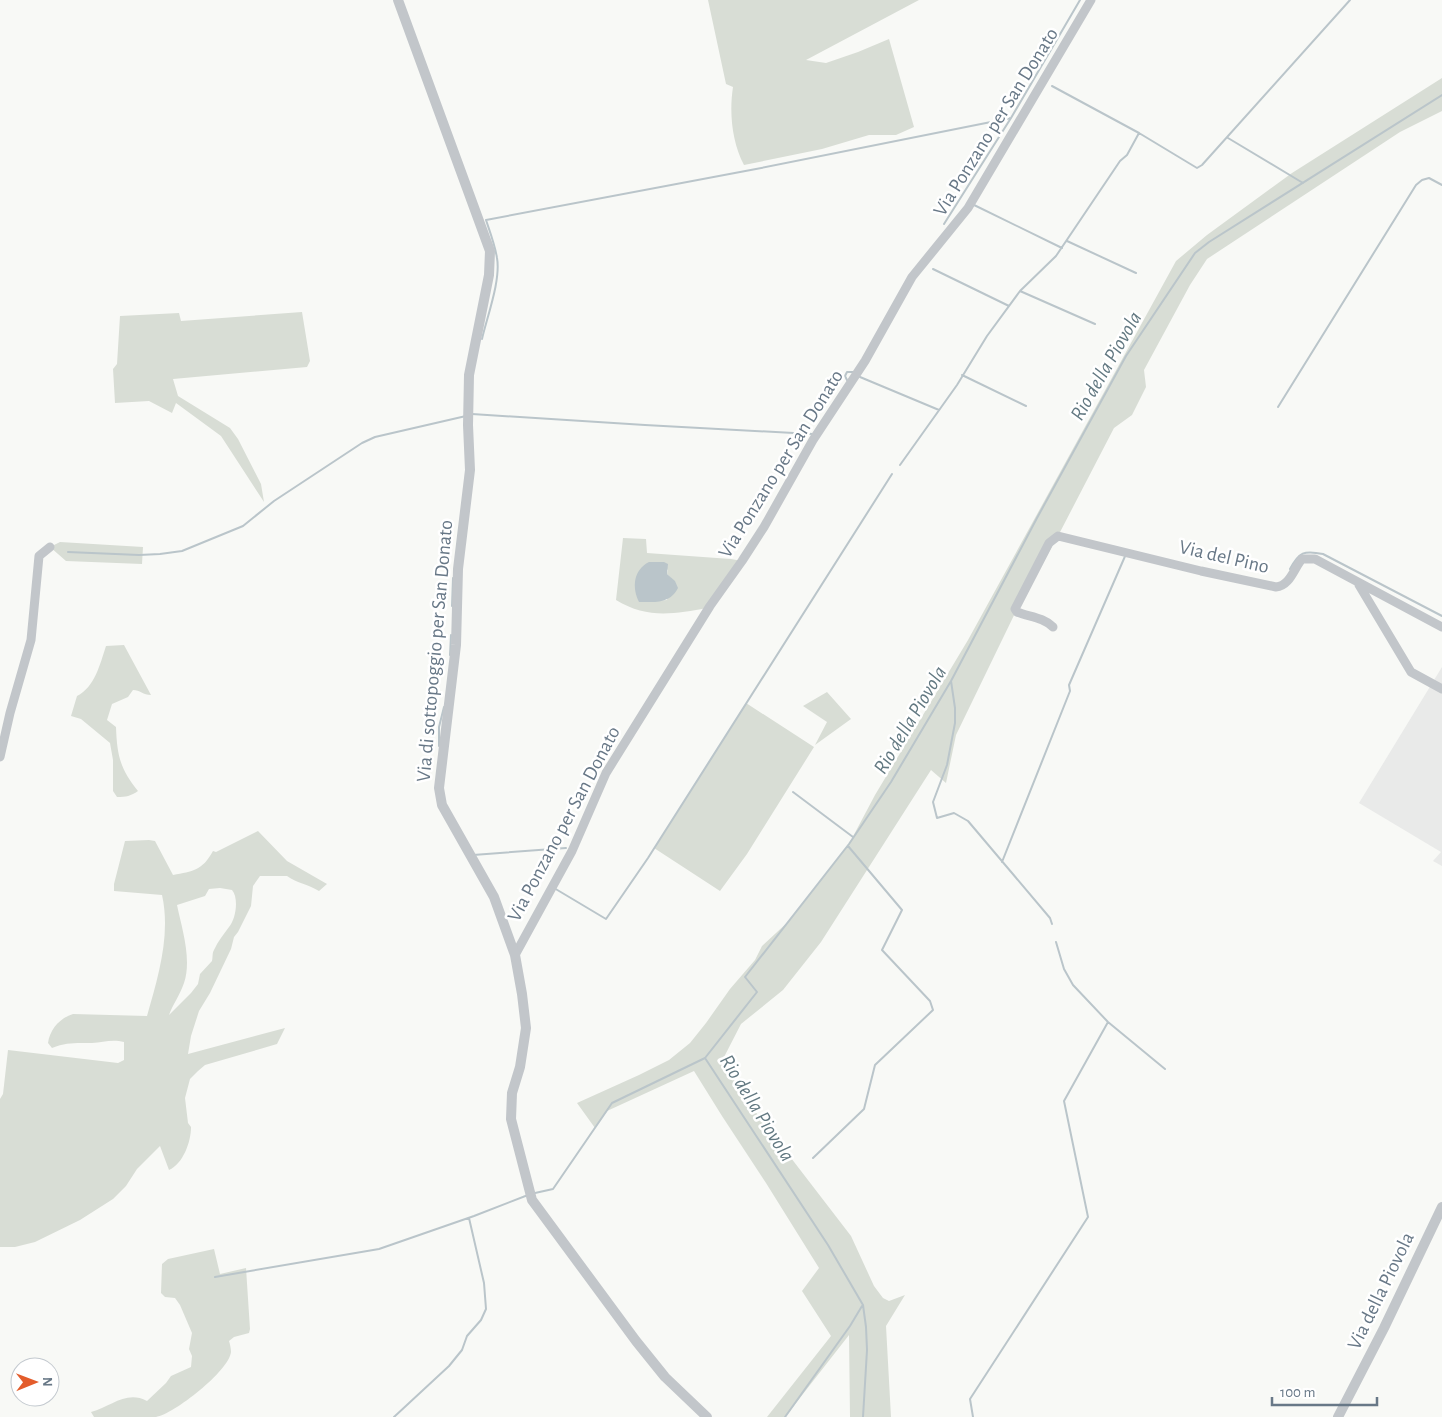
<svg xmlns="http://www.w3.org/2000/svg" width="1442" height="1417" font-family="'Alegreya Sans',sans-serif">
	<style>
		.built { fill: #e9eae9 }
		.green { fill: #d8ddd5; fill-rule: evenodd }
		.water { fill: #bac5ca }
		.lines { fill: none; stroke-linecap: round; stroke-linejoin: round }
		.stream { stroke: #bac5ca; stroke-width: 2 }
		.minor { stroke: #c2c6ca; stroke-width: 9 }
		.tertiary { stroke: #c2c6ca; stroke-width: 10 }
		.labels { text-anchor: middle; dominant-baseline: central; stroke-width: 5; stroke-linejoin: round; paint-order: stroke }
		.street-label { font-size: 20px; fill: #687887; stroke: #fff }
		.water-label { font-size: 21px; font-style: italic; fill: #637982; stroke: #fff }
	</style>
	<rect width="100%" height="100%" fill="#f8f9f6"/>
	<path class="built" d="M1442 667V866L1433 861 1441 852 1359 803Z"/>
	<path class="green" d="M708 0H919L806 60 826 63 858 52 889 39 914 127 896 135H869L822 149 744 165C732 142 729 113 733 87L726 84Z
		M1442 78V111L1400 132 1207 259 1190 285 1144 370 1146 387 1132 415 1114 428 1058 536 1018 607 956 735 946 783 931 770 821 942 783 990 741 1024 723 1059 741 1093 851 1236 874 1286 883 1298 889 1301 905 1295 886 1326 891 1417H850L849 1335 785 1417H767L831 1336 802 1291 819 1268 766 1183 722 1116 694 1071 607 1111 595 1128 577 1103 639 1075 669 1060 690 1043 706 1023 730 989 755 960 762 946 790 920 849 844 875 795 968 640 1176 261 1207 235 1292 173Z
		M302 312 310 361 307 367 173 379 178 396 230 428 238 439 261 484 264 502 221 436 176 403 172 413 149 401 115 403 113 369 117 364 120 316 179 313 181 321Z
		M623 538 646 539 647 553 731 559 742 561 708 608C673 614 647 619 616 600ZM668 569 667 574 671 578 667 600 640 602Z
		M60 542 143 547 142 564 66 561 50 547Z
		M124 645 151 695C143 695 140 690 133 690L128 697 112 704 107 720 116 727C117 755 120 769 138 791 131 796 126 797 117 797L113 791V760L110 743 81 719 71 716 77 696C95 687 100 664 106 646Z
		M827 692 851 719 815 745 827 722 803 706Z
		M746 703 814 747 747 854 720 891 654 848Z
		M258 831 287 861 327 884 319 891C308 884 296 883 287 876H260L253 886 251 906 238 932 234 937 231 949 210 993 199 1011 191 1036 188 1054 285 1028 277 1044 205 1065 198 1071 190 1079 185 1098 188 1123 191 1127C191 1142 183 1164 169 1170L160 1146 137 1169 126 1186 113 1199 80 1220 35 1242 15 1247H0V1099L3 1094 8 1050 118 1063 124 1060V1042C113 1039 103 1042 92 1043 76 1043 67 1042 52 1048L48 1043C50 1029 60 1018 73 1014L147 1016C158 977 171 935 162 895L114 891V884L125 841 149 840 155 841 173 875C193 871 202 871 213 851L216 852ZM220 888 232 890C239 898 236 919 229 927 224 934 218 941 214 950 212 953 213 957 212 961L200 974 198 984 191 993 169 1015C173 1004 180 995 184 983 192 959 182 929 177 905L205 896 209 889Z
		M214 1249 220 1274 246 1268 250 1329 249 1333 234 1337 229 1341C230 1344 231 1349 231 1352 229 1371 174 1414 156 1417 139 1417 112 1417 94 1417L91 1412C111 1407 126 1390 147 1401L166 1383 171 1376 191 1367 192 1356 189 1349 192 1333 180 1305 175 1298 165 1297 161 1293 162 1264 168 1259Z"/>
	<path class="water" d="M649 562H664L668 564 667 574 675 581 678 588C670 604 655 602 639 602 632 588 633 570 649 562Z"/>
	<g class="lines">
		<path class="stream" d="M1052 86 1139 133 1197 168 1202 165 1350 0
			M1228 138 1303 183
			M972 204 1062 248
			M944 224 1011 118 1080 0
			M1067 241 1136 273
			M933 269 1009 306
			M1020 291 1095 324
			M482 339C487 317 501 280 497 258 495 245 490 232 486 220L756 169 1011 118
			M962 375 1026 406
			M860 377 939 410
			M847 380 845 376 847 372H853
			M1278 407 1416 185 1422 180 1429 178 1442 185
			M472 414 645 425 812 434
			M900 465 957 385 987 336 1020 291 1056 256 1120 161 1127 155 1139 133
			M68 552 139 555 160 554 182 551 243 526 274 501 362 443 375 437 466 416
			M1290 569C1299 552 1304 550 1323 554L1442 616
			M452 606 453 578
			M450 655 451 635
			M951 681 955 708V723L947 765 933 802 937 818 954 813 968 821 1050 918 1052 924
			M439 746V727L444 707
			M793 792 853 837
			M473 855 566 848
			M1002 862 1070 691 1069 685 1126 554
			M554 888 606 919 648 858 892 474
			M1056 942 1064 969 1073 985 1108 1022 1165 1069
			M705 1058 828 1245 863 1305 866 1327 867 1350 863 1417
			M813 1158 864 1109 875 1065 933 1010 930 1001 882 950 902 910 848 846
			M535 1193 553 1189 612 1103 705 1058 757 992 745 977 849 844 891 782 951 681 1037 518 1126 356 1195 253 1209 242 1442 95
			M215 1277 379 1249 474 1216 528 1195
			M394 1417 449 1366 462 1350 467 1336 481 1320 486 1309 484 1283 469 1218
			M785 1417 850 1326 862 1306
			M973 1417 970 1399 1088 1217 1064 1101 1108 1022"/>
		<path class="minor" d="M1359 585 1411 672 1442 689
			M1053 627C1043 617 1029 617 1017 612L1015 609 1049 543 1058 536 1201 571 1276 587C1290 586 1294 568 1302 559H1315L1442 627
			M0 757 10 713 31 640 39 556 50 547
			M515 955 572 851 606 773 710 606 742 561 764 527 813 440 865 361 912 277 968 208 1091 0"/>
		<path class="tertiary" d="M398 0 490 251 489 275 469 375 468 425 470 470 458 569 456 645 439 788 442 805 494 897 515 955 522 994 526 1028 520 1067 512 1093 511 1119 532 1200 636 1341 665 1377 707 1417
			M1338 1417 1384 1328 1442 1207"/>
	</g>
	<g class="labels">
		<g class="street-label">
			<text transform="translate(996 122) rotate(-58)">Via Ponzano per San Donato</text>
			<text transform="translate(781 464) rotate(-58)">Via Ponzano per San Donato</text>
			<text transform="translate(1224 557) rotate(13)">Via del Pino</text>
			<text transform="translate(435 651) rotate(-85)">Via di sottopoggio per San Donato</text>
			<text transform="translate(564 824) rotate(-62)">Via Ponzano per San Donato</text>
			<text transform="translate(1381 1291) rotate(-64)">Via della Piovola</text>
		</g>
		<g class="water-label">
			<text transform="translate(1106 366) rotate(-60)">Rio della Piovola</text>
			<text transform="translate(910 720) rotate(-59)">Rio della Piovola</text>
			<text transform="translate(757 1108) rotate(58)">Rio della Piovola</text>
		</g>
	</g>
	<g transform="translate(35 1382) rotate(89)"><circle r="24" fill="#ffffff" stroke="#c3c9cf"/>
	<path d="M0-4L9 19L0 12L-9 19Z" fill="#e35c2b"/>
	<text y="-8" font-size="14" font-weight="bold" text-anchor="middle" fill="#687887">N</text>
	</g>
	<path d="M1272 1397v8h105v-8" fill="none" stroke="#687887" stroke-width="2.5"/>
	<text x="1280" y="1397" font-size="15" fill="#687887" stroke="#ffffff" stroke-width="4" paint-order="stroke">100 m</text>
</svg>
